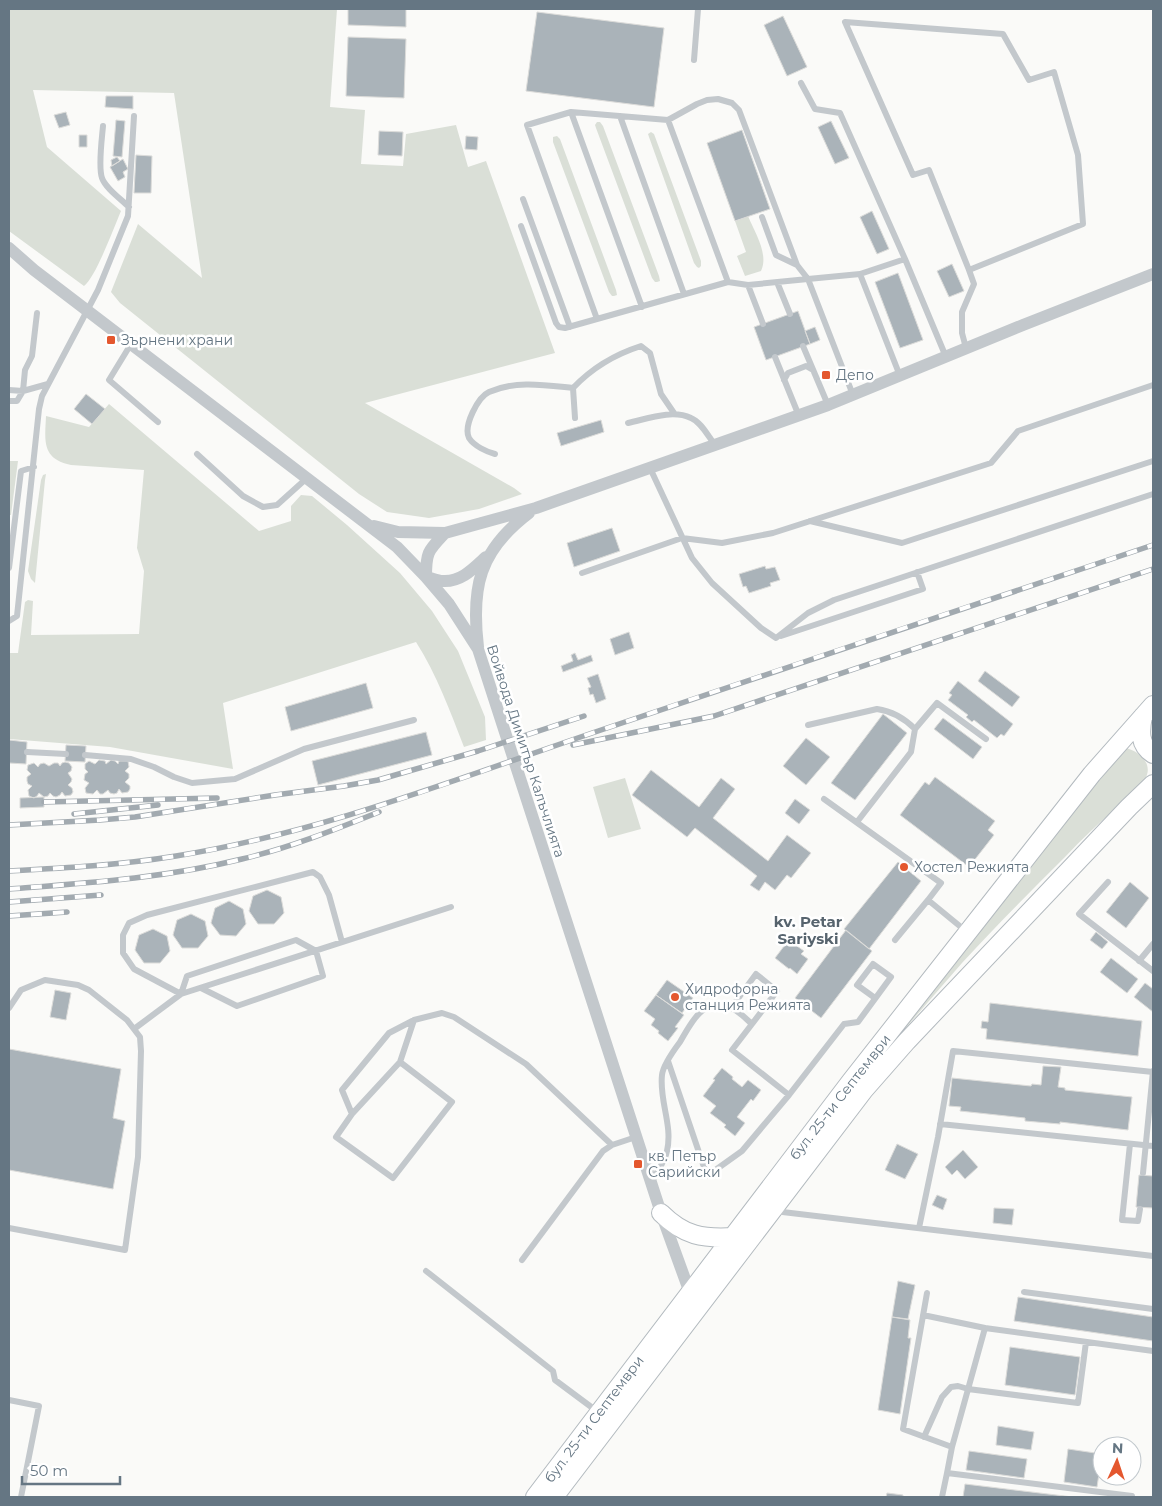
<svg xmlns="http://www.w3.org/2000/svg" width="1162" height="1506" font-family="Montserrat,sans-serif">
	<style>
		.green { fill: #dadfd7 }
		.building { fill: #aab3b9; stroke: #dcdcda }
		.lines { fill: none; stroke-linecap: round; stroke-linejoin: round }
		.secondary-casing { stroke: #b3babf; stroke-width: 20 }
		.lane { stroke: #c3c8cc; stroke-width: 6 }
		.street { stroke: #c3c8cc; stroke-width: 12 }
		.secondary { stroke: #fff; stroke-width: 18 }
		.rail-casing { stroke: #a2aab0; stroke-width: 5.5 }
		.rail { stroke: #fff; stroke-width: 4; stroke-dasharray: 11; stroke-linecap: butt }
		.poi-dot { fill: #e4572e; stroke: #fff; stroke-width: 2 }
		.labels { text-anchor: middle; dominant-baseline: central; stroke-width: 5; stroke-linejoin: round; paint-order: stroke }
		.poi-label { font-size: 14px; fill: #657683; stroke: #fff; text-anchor: start }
		.street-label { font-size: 14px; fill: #657683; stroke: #fff }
		.neighbourhood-label { font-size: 15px; font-weight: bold; fill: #57646e; stroke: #fff }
	</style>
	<rect width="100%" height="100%" fill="#fafaf8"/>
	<path class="green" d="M9 9H337L330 107 365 110 361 164 403 166 406 134 456 125 468 167 486 161 555 353 365 403 514 488 522 494 479 509 429 518 387 512 359 494 120 303 111 292 138 224 202 278 174 93 33 90 47 147 121 211C114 227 96 277 84 286L9 231Z
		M597 122H600L603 126 659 276 660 281 657 282H655L652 278 596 128 595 125Z
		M651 132 654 134 701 261V266L699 268 697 267 694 263 649 137 648 134Z
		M557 136 560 139 616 290 617 295 614 296H612L609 292 553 142V137Z
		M748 216C755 233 769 254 761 271L745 276 737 256 746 252 735 221Z
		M109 404 259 531 291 521V506L301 495 312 496 347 525 400 573 432 611 458 651 485 717 486 740 464 747C450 711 437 675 416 642L223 703 233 769 110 747 9 739V653H18L25 602 28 600 33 601 31 635 139 634 144 571 137 548 144 470 71 465C41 459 45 440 46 416L89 427Z
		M9 461H18L11 515H9Z
		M46 474 45 480 35 583 31 579 28 571 41 480 43 475Z
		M1125 748C1138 750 1153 763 1146 777 1141 789 1127 798 1117 807 1099 823 1082 839 1065 857 1030 892 995 927 962 963 931 998 901 1034 870 1069L1119 752Z
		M625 778 641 829 608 838 593 787Z"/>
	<path class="building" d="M348 9H406V27L348 25Z
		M537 12 664 28 654 107 526 91Z
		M783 16 807 67 787 76 764 25Z
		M348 37 406 39 404 98 346 96Z
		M106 96H133V109L105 107Z
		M66 112 70 125 59 128 54 115Z
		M116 120 125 121 122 157 113 156Z
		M831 121 849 158 835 164 818 127Z
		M742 130 770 209 735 221 707 143Z
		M379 131 403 132 402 156 378 155Z
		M79 135H87V147H79Z
		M466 136 478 137 477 150 465 149Z
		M136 155 152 156 151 193H134Z
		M117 157 120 161 112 166 111 160Z
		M123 159 128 169 123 172 125 177 118 181 110 167Z
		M872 211 889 249 877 254 860 217Z
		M952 264 964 291 949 297 937 271Z
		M898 273 923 340 900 348 875 282Z
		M798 311 810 344 766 360 754 327Z
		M815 327 820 340 810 344 805 331Z
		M86 394 105 409 92 424 74 409Z
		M601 420 604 432 561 446 557 433Z
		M612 528 620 551 574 567 567 543Z
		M765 566 766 569 775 567 780 580 770 583 771 586 749 593 746 586 743 587 739 574Z
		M629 632 634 648 615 655 610 639Z
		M575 653 578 660 591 655 593 661 563 672 561 666 573 661 571 655Z
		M985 671 1020 697 1012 707 978 681Z
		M598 674 606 699 596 703 593 694 590 695 588 688 591 687 587 678Z
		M958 681 1013 724 1004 736 1001 734 997 738 974 720 972 722 966 717 968 715 948 700 952 695 949 693Z
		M366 683 373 708 291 731 285 707Z
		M883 714 907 733 855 800 831 783Z
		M943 718 982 747 973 759 934 729Z
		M426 732 432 755 318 785 312 761Z
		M806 738 830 757 806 785 783 766Z
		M9 740 27 742 26 764 9 763Z
		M66 745 86 746 85 762 65 761Z
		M99 760 105 761 106 764 111 760 115 761 118 764 119 761H128L129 767 125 771 129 774V778L125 782 130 786V789L128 792 122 793 119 789 117 793 114 794 110 793 108 790 103 794H100L97 790 93 794 86 793 85 788 89 783 84 780 85 774 88 772 85 769V764L89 761 95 764Z
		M65 762 69 763 72 767 71 771 68 773 72 779 71 782 68 785 72 788 73 792 71 795 65 796 62 792 60 795 56 797 53 796 50 793 48 796 44 797 39 793 37 796 34 798 29 796 28 790 32 786 28 784 27 781V777L31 774 27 770 28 765 34 763 38 767 40 764 44 763 49 766 54 763H58L60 766 62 763Z
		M651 770 699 807 721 778 735 789 713 818 768 861 787 835 811 853 791 878 787 875 775 890 765 882 759 891 750 885 757 876 695 828 687 837 632 795Z
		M935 777 995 821 988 830 994 835 969 867 900 815 925 782 929 785Z
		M44 797V807L20 808V798Z
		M795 799 810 810 799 824 785 813Z
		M898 862 921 881 869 949 844 929Z
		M1130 882 1149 898 1126 928 1106 912Z
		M267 890 281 897 284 913 274 924H258L249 911 253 896Z
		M229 901 243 909 246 924 236 936 220 935 211 923 215 908Z
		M191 914 205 921 208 936 198 948H182L173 935 177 920Z
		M153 929 167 936 170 951 160 963H144L135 950 139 935Z
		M846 930 872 951 821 1018 795 998Z
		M1096 932 1108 942 1102 949 1090 940Z
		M791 937 799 943 797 946 804 951 801 954 808 959 797 974 790 968 789 969 775 958Z
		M1111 958 1138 979 1127 993 1100 972Z
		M667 980 693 998 682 1013 656 995Z
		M1145 983 1153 989V1012L1134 997Z
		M55 990 71 993 66 1020 50 1017Z
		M656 995 684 1015 675 1027 678 1028 668 1041 658 1033 659 1031 651 1025 655 1019 644 1011Z
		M990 1003 1142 1021 1138 1056 986 1039 987 1029 981 1028 982 1021 988 1022Z
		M9 1049 121 1069 113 1118 125 1121 113 1189 9 1170Z
		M1043 1066 1061 1067 1058 1087 1065 1088V1090L1132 1097 1128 1130 1060 1122V1124L1025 1121V1118L960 1111 961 1107 949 1106 952 1078 1031 1086 1032 1084 1041 1085Z
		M722 1068 733 1077 732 1079 742 1087 748 1080 761 1090 753 1101 751 1099 737 1117 745 1123 735 1136 724 1127 726 1125 710 1113 716 1106 703 1096 715 1080 713 1079Z
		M897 1144 918 1154 905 1179 885 1170Z
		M963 1150 978 1167 965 1179 957 1170 952 1175 945 1167Z
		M1139 1175 1153 1176V1208L1136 1207Z
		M937 1195 947 1199 943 1210 932 1205Z
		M994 1208 1014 1209 1012 1225 993 1223Z
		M898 1281 915 1285 908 1319 892 1317Z
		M1018 1297 1153 1317V1341L1014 1321Z
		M892 1317 910 1320 908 1338H911L900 1414 878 1410Z
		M1010 1347 1080 1357 1075 1395 1005 1385Z
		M998 1426 1034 1432 1031 1450 996 1445Z
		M1068 1449 1102 1454 1097 1487 1064 1482Z
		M969 1451 1027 1459 1024 1478 966 1470Z
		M965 1484 1073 1497H963Z
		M887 1493 903 1495V1497H886Z"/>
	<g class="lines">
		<defs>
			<path id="secondary" d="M1143 716C1140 731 1139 745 1153 754
				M661 1213C684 1236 703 1239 734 1237
				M535 1497 851 1081 1092 774 1153 705
				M554 1497 864 1090 907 1041 1129 807 1153 784"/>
		</defs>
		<use href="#secondary" class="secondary-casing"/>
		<path class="lane" d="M845 22 1003 34 1029 80 1054 72 1078 155 1083 224 969 270 929 170 913 175Z
			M694 60 698 9
			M801 83 815 109 840 113 905 259 946 357
			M571 112 642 307
			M620 116 684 294
			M668 120 728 282
			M103 126C102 138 98 167 102 178 106 189 121 199 129 207
			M523 199 570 327
			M762 217 776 255 797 265
			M521 226 556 323 559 327 565 328 728 282 748 285 808 279 797 265 739 110 732 103 718 99 707 100 697 104 668 120 571 112 527 125 597 319
			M777 282 790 314
			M748 285 763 324
			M131 344 109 380 158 422
			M803 346 828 405
			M966 348 962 333V312L974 284 969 270
			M775 357 799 416
			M900 376 860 274 905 259
			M784 380 788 373 806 366 813 370
			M9 390 23 391 48 384
			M853 395 808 279 860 274
			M9 401H17L23 391 25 370 32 356 37 313
			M575 418 573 388C591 369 616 354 641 346L650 353 661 394 674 413
			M628 423C647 419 672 409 691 418 701 422 708 436 715 445
			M197 454 243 496 263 507 277 505 307 478
			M495 454C487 452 474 446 469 438 463 426 478 397 489 392 516 380 545 385 573 388
			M650 468 692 558 712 583 761 628 776 638 808 613 834 600 1153 494
			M810 521 902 543 1153 461
			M9 568 21 471 34 467
			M582 573 682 538 722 543 773 533 991 463 1018 431 1153 385
			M9 621 17 616 39 409 42 396 98 290 128 216 134 116
			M781 636 923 589 917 572
			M808 725 877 709C892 711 904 718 915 729L911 752 857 822
			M915 729 937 703 986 739
			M27 752 66 754
			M85 755 131 759 154 767 174 777 192 783 235 779 304 749 414 720
			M824 799 941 883 928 900
			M1108 882 1079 914 1153 971
			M895 940 928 900 967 932
			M1139 961 1153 944
			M201 988 237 1006 323 976 316 951 296 940 187 976 181 994 134 969 123 953V935L129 923 147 915 313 872 320 877 329 895 342 942
			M9 1008 21 990 45 980 78 985 89 990 127 1020 140 1037 141 1051 138 1157 125 1250 9 1228
			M731 1008 756 974 777 991 752 1024
			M134 1029 181 994 451 907
			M668 1061 707 1176 742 1151 789 1095
			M400 1062 452 1102 393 1178 336 1137 352 1114 342 1090 389 1033 414 1020 442 1013 454 1017 526 1064 612 1145 636 1137
			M352 1114 400 1062 414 1020
			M940 1124 1153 1146
			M1130 1144 1122 1220 1138 1221 1140 1209
			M1143 1173 1153 1071
			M652 1181C657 1171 665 1162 667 1151 673 1125 659 1101 662 1075 663 1066 674 1050 680 1042 692 1022 702 997 731 1008 738 1010 746 1019 752 1024L732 1050 789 1095 844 1024 858 1022 891 977 873 964 857 985 875 998
			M774 1211 1153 1256
			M919 1228 938 1137 953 1051 1153 1072
			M522 1260 603 1151 612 1145
			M426 1271 553 1371 555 1380 598 1412
			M1024 1292 1153 1309
			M927 1293 903 1429 952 1447
			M923 1315 985 1328
			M9 1400 39 1406 21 1497
			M924 1437 942 1397 951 1387 958 1386 968 1389 1078 1403 1086 1342
			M942 1497 947 1473
			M1132 1497V1496L947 1473 952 1447 985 1328 1153 1351"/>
		<path class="street" d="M9 248 34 270 397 547 426 577 449 604 478 649 661 1213 690 1293 695 1297
			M374 526 398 532 445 533 536 508 828 405 1023 325 1153 274
			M426 577C432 578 437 581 443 581 461 582 473 569 486 557
			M426 577C426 552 428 551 445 533
			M478 647C471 587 479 551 529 513"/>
		<use href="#secondary" class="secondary"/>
		<defs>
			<path id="rail" d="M573 745 714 716 1153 569
				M44 802 217 798
				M74 814 158 805
				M9 825 100 820 135 817 275 795 344 786 378 780 478 751 584 716
				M9 871C65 868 121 865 176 856 326 832 469 774 613 726 793 665 973 605 1153 545
				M9 889C87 883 166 878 242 859 289 848 334 830 379 812
				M9 902 101 895
				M9 916 67 912"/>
		</defs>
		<use href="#rail" class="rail-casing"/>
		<use href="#rail" class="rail"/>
	</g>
	<g class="poi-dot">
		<rect x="106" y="335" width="10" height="10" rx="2.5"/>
		<rect x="821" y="370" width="10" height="10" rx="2.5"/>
		<circle cx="904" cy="867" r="5"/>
		<circle cx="675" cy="997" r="5"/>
		<rect x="633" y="1159" width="10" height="10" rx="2.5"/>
	</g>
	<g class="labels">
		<g class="poi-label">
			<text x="121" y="340">Зърнени храни</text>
			<text x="836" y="375">Депо</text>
			<text x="914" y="867">Хостел Режията</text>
			<text x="685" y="989">Хидрофорна<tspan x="685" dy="16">станция Режията</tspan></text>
			<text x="648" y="1156">кв. Петър<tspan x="648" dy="16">Сарийски</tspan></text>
		</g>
		<g class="street-label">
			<text transform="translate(526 751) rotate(72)">Войвода Димитър Калъчлията</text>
			<text transform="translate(840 1097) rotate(-52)">бул. 25-ти Септември</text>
			<text transform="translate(594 1419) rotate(-53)">бул. 25-ти Септември</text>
		</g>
		<g class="neighbourhood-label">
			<text x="808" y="921">kv. Petar<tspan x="808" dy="17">Sariyski</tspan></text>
		</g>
	</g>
	<rect width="1162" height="1506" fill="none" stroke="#657683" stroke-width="20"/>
	<g transform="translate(1117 1461) rotate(3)"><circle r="24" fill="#ffffff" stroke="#c1c8cd"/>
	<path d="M0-4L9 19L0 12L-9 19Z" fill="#e4572e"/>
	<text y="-8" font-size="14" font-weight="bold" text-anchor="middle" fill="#657683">N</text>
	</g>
	<path d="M22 1476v8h98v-8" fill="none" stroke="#657683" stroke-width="2.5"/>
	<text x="30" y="1476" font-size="15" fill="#657683" stroke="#ffffff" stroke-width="4" paint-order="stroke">50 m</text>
</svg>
